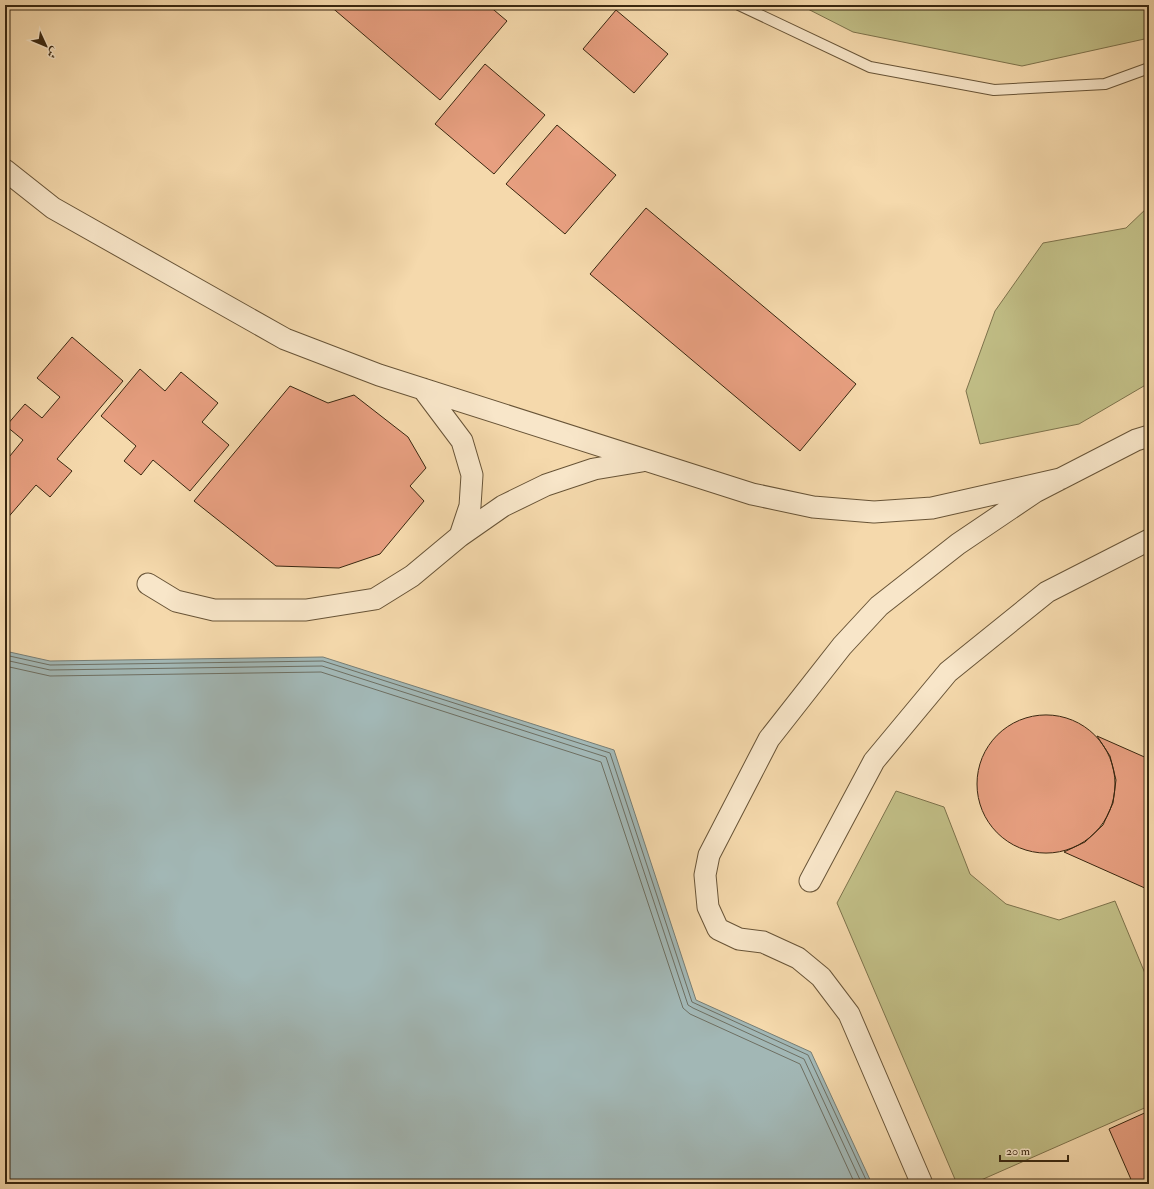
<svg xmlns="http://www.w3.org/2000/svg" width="1154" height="1189" font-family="'IM FELL Double Pica',Amiri,serif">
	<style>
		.green { fill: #c1be86; stroke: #7d724b }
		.water { fill: #a2b7b5; stroke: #787d73 }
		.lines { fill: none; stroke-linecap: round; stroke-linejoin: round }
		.shore { stroke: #6e6f62; stroke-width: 1 }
		.building { fill: #e79f80; stroke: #392710 }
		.lane-casing { stroke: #685437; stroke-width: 12 }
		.street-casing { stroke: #685437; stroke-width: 23 }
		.lane { stroke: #f8e6c9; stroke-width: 10 }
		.street { stroke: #f8e6c9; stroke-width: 21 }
	</style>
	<rect width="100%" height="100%" fill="#f5d9ac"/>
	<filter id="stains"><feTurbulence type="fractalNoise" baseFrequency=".005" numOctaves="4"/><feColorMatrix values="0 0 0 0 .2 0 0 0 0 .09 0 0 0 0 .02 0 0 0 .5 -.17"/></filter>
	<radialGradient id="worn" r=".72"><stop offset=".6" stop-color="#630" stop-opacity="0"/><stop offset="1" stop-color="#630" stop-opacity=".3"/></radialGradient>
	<path class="green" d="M800 5H1149V38L1022 66 853 32Z
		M1149 206V383L1079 424 980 444 966 391 995 311 1043 243 1126 228Z
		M896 791 944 807 970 874 1006 904 1059 920 1115 901 1149 983V1106L972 1184H957L837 903Z"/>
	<path class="water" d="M5 651 50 661 323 657 614 750 696 1000 811 1052 872 1184H5Z"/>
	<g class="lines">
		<path class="shore" d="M5 655 50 665 323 661 610 753 692 1002 808 1055 868 1184
			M5 660 50 670 322 666 606 757 688 1005 693 1008 804 1059 862 1184
			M5 666 50 676 321 672 601 762 683 1008 690 1014 800 1064 855 1184"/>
	</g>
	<path class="building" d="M329 5H488L507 21 440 100Z
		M616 10 668 54 634 93 583 49Z
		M485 64 545 115 494 174 435 124Z
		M557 125 616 175 565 234 506 184Z
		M646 208 856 384 800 451 590 274Z
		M72 337 123 381 57 459 72 471 50 497 36 485 5 521V462L23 440 6 426 25 404 42 418 60 397 37 378Z
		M140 369 165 391 181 372 218 403 202 422 229 445 190 491 153 460 141 475 124 461 136 446 101 416Z
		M290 386 328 403 354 395 408 437 426 468 410 486 424 501 380 554 339 568 276 566 194 501Z
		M977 784a69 69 0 1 1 138 0a69 69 0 1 1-138 0Z
		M1097 736 1149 759V837L1145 852 1147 889 1064 852 1085 842 1103 825 1113 803 1116 780 1110 756Z
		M1149 837V895L1147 889 1145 852Z
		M1149 1111V1184H1133L1109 1129Z"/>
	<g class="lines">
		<defs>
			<path id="lane" d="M739 5 870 67 994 90 1105 84 1149 68"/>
			<path id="street" d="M5 170 53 208 285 339 379 375 752 494 813 507 874 512 932 508 1060 479
				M423 389 462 441 472 475 470 506 460 536
				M148 584 176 601 214 610H306L375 599 412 576 460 536 503 506 546 485 594 469 642 461
				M810 881 874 761 948 672 1047 592 1149 540
				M922 1184 849 1014 821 977 798 958 763 942 739 939 718 929 708 907 705 875 709 855 769 739 842 646 879 606 958 544 1035 492 1136 440 1149 436"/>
		</defs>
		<use href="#lane" class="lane-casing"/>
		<use href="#street" class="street-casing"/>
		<use href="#lane" class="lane"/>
		<use href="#street" class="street"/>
	</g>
	<rect width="1154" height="1189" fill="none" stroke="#f5d9ac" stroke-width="20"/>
	<rect x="6" y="6" width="1142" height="1177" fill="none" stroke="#392710" stroke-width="2"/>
	<rect x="10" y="10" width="1134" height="1169" fill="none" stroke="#392710"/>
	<g transform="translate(46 46) rotate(134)" stroke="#f8e6c9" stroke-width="3" paint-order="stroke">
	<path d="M0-3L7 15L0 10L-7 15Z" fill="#392710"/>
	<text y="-6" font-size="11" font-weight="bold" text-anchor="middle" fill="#392710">ش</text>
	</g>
	<path d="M1000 1155v6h68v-6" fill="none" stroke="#392710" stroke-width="2"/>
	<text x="1006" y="1155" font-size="12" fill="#392710" stroke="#f8e6c9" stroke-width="3" paint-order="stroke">20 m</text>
	<rect width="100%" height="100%" filter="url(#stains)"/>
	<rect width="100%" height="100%" fill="url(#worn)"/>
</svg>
